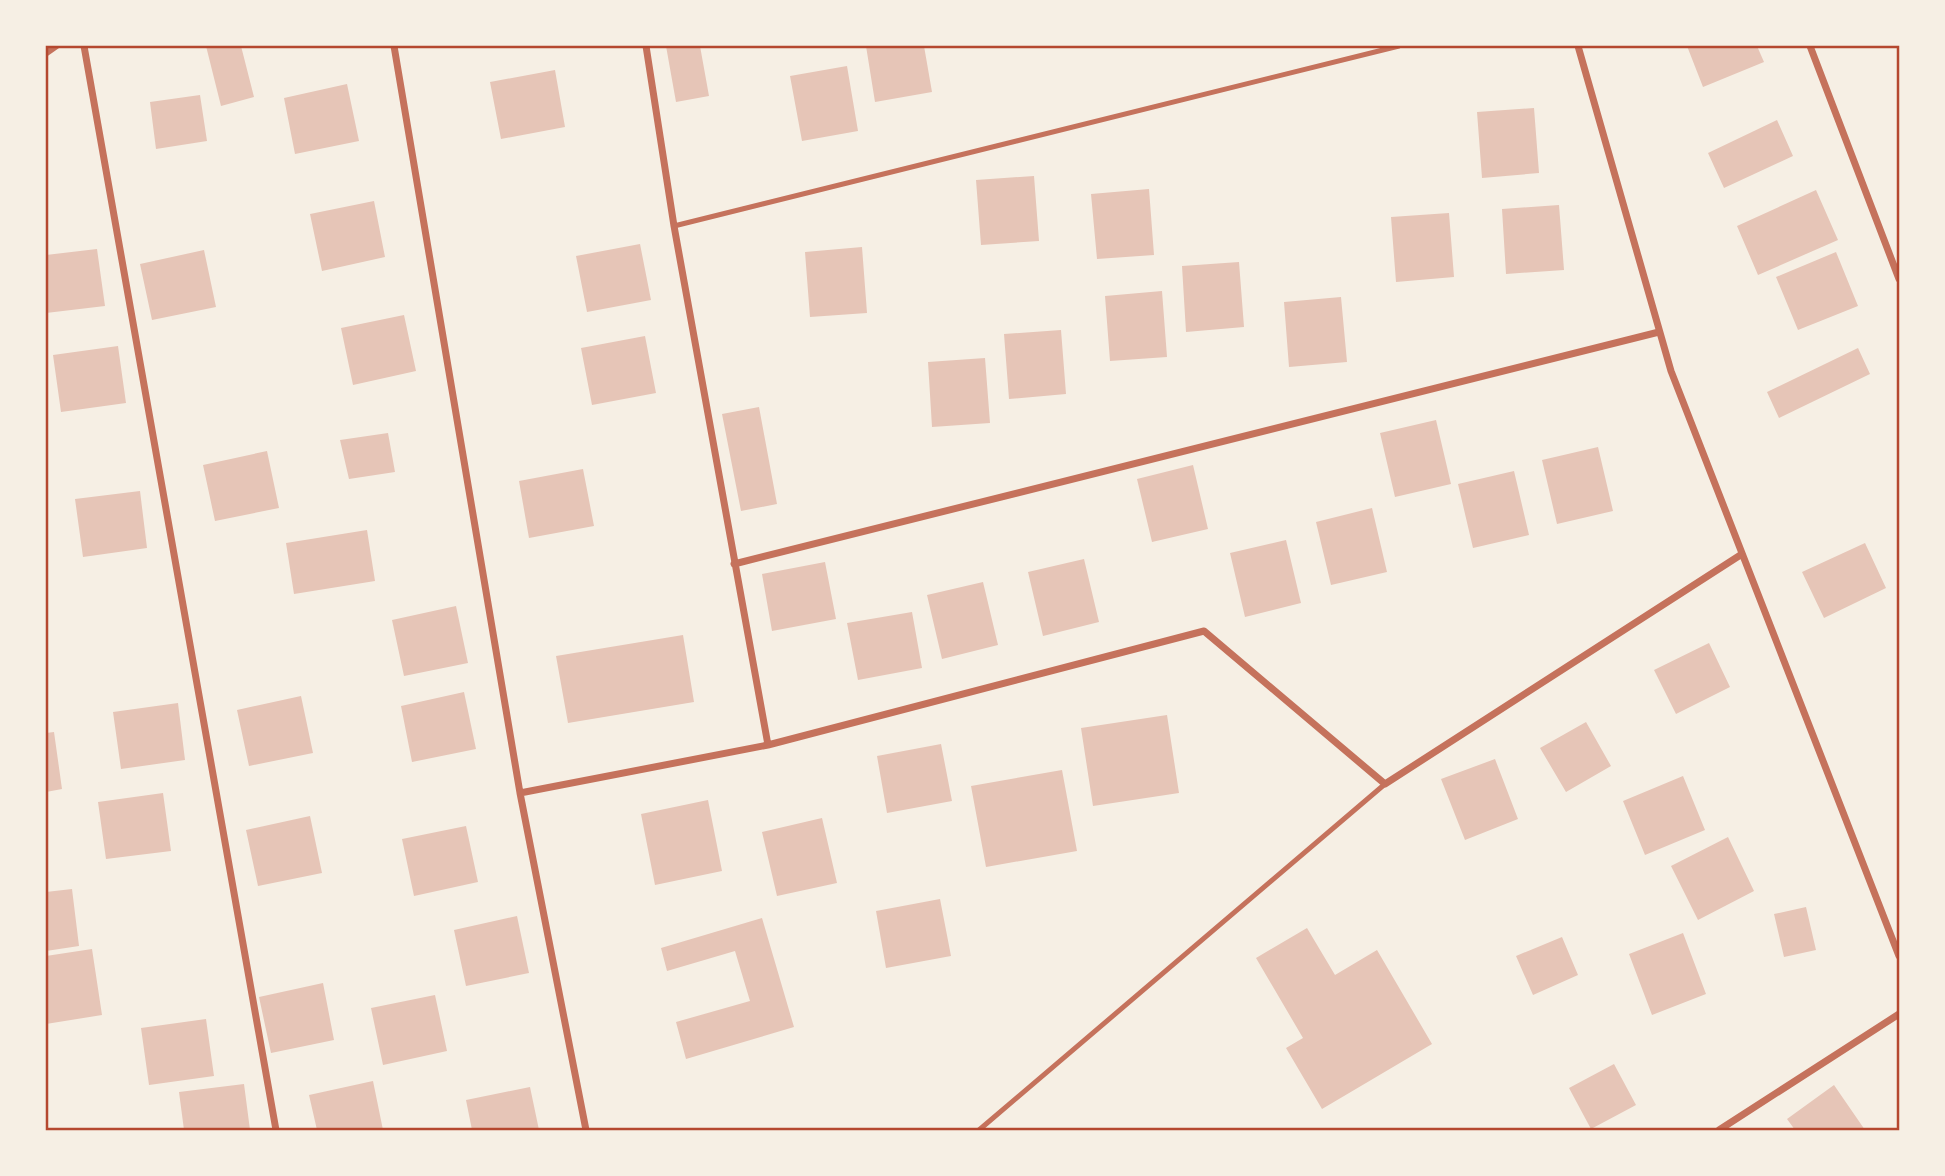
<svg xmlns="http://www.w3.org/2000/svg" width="1945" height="1176" font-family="Manrope,sans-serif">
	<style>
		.building { fill: #e6c5b7 }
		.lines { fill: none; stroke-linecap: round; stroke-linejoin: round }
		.service { stroke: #c5725c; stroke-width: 5 }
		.minor { stroke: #c5725c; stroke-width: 7 }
		.neatline { fill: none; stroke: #b5482f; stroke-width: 2.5 }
	</style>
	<rect width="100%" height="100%" fill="#f6efe4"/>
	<path class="building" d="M206 46H241L254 97 221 106Z
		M666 46H700L709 96 676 102Z
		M866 46H924L932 92 875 102Z
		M1687 46H1757L1764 62 1703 87Z
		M847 66 858 131 802 141 790 76Z
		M555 70 565 127 501 139 490 82Z
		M347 84 359 141 295 154 284 98Z
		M200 95 207 141 156 149 150 102Z
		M1534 108 1539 173 1482 178 1477 112Z
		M1777 120 1793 156 1724 188 1708 153Z
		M1034 176 1039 241 981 245 976 180Z
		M1149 189 1154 255 1097 259 1091 194Z
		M1816 190 1838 240 1758 275 1737 226Z
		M374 201 385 257 322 271 310 214Z
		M1559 205 1564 270 1506 274 1502 209Z
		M1449 213 1454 277 1396 282 1391 217Z
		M640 244 651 300 587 312 576 256Z
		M862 247 867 313 810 317 805 252Z
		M97 249 105 306 46 313V255Z
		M204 250 216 307 152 320 140 264Z
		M1836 252 1858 306 1798 330 1776 277Z
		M1239 262 1244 327 1186 332 1182 266Z
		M1162 291 1167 357 1110 361 1105 296Z
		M1341 297 1347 362 1289 367 1284 302Z
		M404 315 416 371 353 385 341 328Z
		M1061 330 1066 394 1009 399 1004 334Z
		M645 336 656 393 592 405 581 348Z
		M118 346 126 403 61 412 53 355Z
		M1858 348 1870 374 1779 418 1767 392Z
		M985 358 990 423 932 427 928 362Z
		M759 407 777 504 741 511 722 414Z
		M1436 420 1451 484 1395 497 1380 433Z
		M388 433 395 472 349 479 340 440Z
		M1598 447 1613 511 1557 524 1542 460Z
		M267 451 279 508 215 521 203 465Z
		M1193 465 1208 529 1152 542 1137 479Z
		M583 469 594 526 529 538 519 481Z
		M1514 471 1529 535 1473 548 1458 484Z
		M140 491 147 548 83 557 75 499Z
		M1372 508 1387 572 1331 585 1316 522Z
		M367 530 375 581 294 594 286 543Z
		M1286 540 1301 603 1245 617 1230 553Z
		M1865 543 1886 588 1824 618 1802 572Z
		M1084 559 1099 622 1043 636 1028 572Z
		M825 562 836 619 772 631 762 574Z
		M983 582 998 645 942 659 927 595Z
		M456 606 468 663 404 676 392 620Z
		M912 612 922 668 858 680 847 623Z
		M683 635 694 702 568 723 556 656Z
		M1709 643 1730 687 1676 714 1654 670Z
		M464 692 476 749 412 762 401 706Z
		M301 696 313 753 249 766 237 710Z
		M178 703 185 760 121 769 113 712Z
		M1167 715 1179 793 1093 806 1081 728Z
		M1586 722 1611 766 1566 792 1540 748Z
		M54 732 62 789 46 792V733Z
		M941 744 952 801 887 813 877 756Z
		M1495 759 1518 819 1465 840 1441 779Z
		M1062 770 1077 851 986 867 971 786Z
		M1683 776 1705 830 1645 855 1623 801Z
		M163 793 171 851 106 859 98 802Z
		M708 800 722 871 655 885 641 814Z
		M310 816 322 873 258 886 246 830Z
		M822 818 837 883 777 896 762 832Z
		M466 826 478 882 414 896 402 839Z
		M1728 837 1754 891 1698 920 1671 866Z
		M72 889 79 946 46 951V892Z
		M940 899 951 956 886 968 876 911Z
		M1806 907 1816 950 1784 957 1774 914Z
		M517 916 529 973 466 986 454 930Z
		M762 918 794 1027 686 1059 676 1022 750 1001 735 951 667 971 661 948Z
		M1307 928 1335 975 1377 950 1432 1044 1322 1109 1286 1048 1303 1038 1256 958Z
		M1683 933 1706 994 1652 1015 1629 954Z
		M1562 937 1578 975 1533 995 1516 956Z
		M92 949 102 1015 46 1024V956Z
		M323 983 334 1040 271 1053 259 997Z
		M435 995 447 1051 383 1065 371 1008Z
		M206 1019 214 1076 149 1085 141 1028Z
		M1614 1064 1636 1105 1591 1129 1569 1088Z
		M373 1081 383 1130H317L309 1095Z
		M244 1084 250 1130H184L179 1092Z
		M1834 1085 1865 1130H1795L1787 1119Z
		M530 1087 539 1130H472L466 1100Z"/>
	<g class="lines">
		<path class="service" d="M674 226 1399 46
			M979 1130 1385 784"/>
		<path class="minor" d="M84 46 276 1130
			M394 46 520 793 586 1130
			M646 46 674 226 768 745
			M1578 46 1671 371 1899 956
			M1810 46 1899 279
			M46 53 56 46
			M734 564 1659 332
			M520 793 768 745 1204 631 1385 784 1742 554
			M1719 1130 1899 1014"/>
	</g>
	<rect width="1945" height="1176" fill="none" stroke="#f6efe4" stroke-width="94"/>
	<rect x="47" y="47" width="1851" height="1082" class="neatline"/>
</svg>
